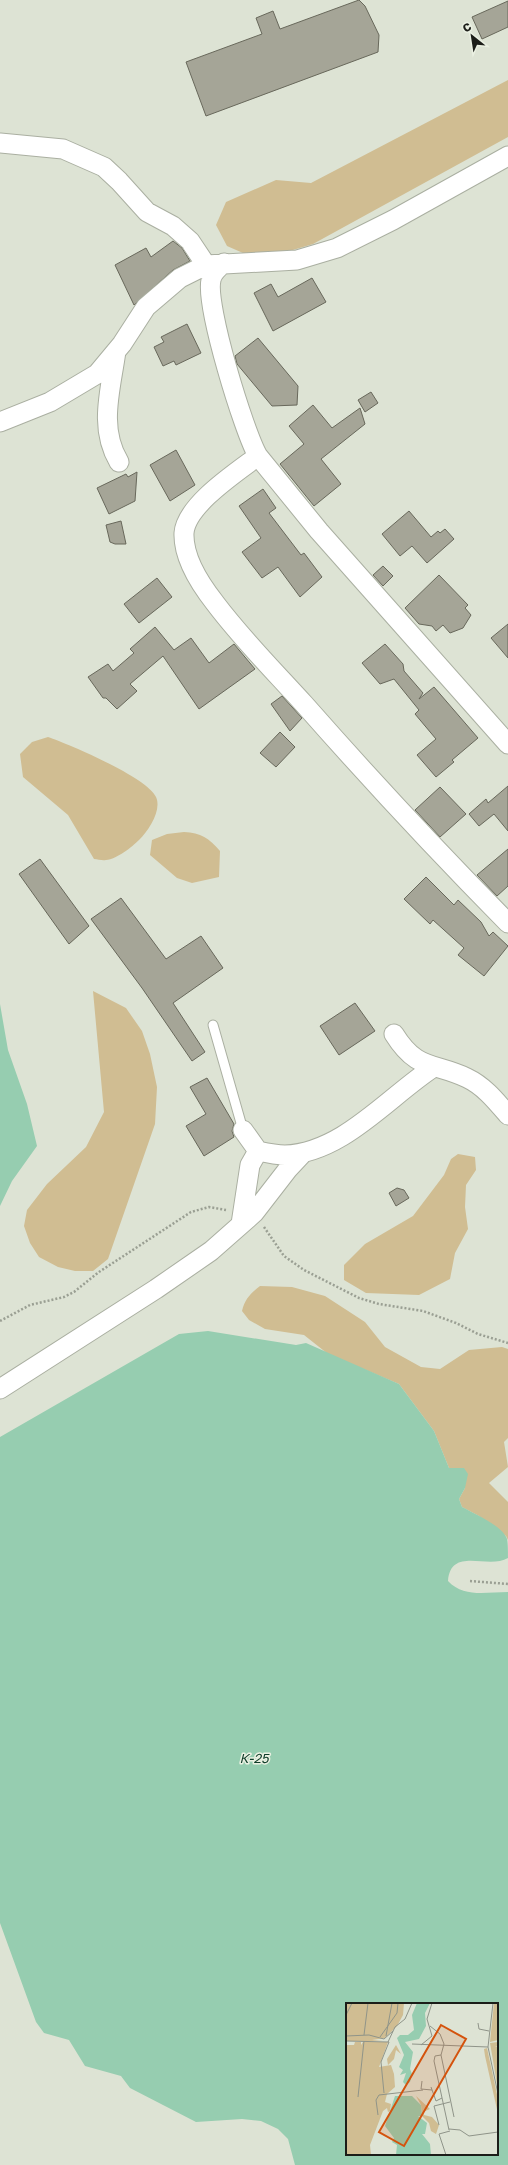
<svg xmlns="http://www.w3.org/2000/svg" width="508" height="2165" font-family="'Golos Text',sans-serif">
	<style>
		.green { fill: #d0bd92 }
		.water { fill: #96cdb0; fill-rule: evenodd }
		.building { fill: #a5a597; stroke: #68685b }
		.lines { fill: none; stroke-linecap: round; stroke-linejoin: round }
		.service-casing { stroke: #aaafa1; stroke-width: 11 }
		.minor-casing { stroke: #aaafa1; stroke-width: 21 }
		.path { stroke: #9a9f93; stroke-width: 2.5; stroke-dasharray: 2 2; stroke-linecap: butt }
		.service { stroke: #fff; stroke-width: 9 }
		.minor { stroke: #fff; stroke-width: 19 }
		.labels { text-anchor: middle; dominant-baseline: central; stroke-width: 3; stroke-linejoin: round; paint-order: stroke }
		.water-label { font-size: 13px; font-style: italic; fill: #0e3c28; stroke: #eaf0e2 }
		.inset-road { fill: none; stroke: #8f9489; stroke-width: 1 }
		.view { fill: #d4530d; fill-opacity: 0.15; stroke: #d4530d; stroke-width: 2 }
		.inset-edge { fill: none; stroke: #1b1d18; stroke-width: 2 }
	</style>
	<rect width="100%" height="100%" fill="#dde3d4"/>
	<path class="green" d="M508 80V137L313 244 276 255 243 253 227 246 216 225 226 202 276 180 311 183Z
		M48 737C69 744 148 778 156 797 162 810 149 830 139 840 132 847 117 859 106 860 102 861 98 859 94 859L68 815 23 777 20 754 32 742Z
		M184 832C201 833 209 838 220 851L219 877 192 883 177 878 150 855 152 840 167 834Z
		M93 991 126 1008 142 1031 150 1054 157 1087 155 1124 108 1259 93 1271H75L58 1267 39 1257 30 1243 24 1226 27 1210 47 1184 86 1147 104 1112Z
		M458 1154 475 1157 476 1170 466 1185 465 1207 468 1229 455 1253 450 1279 419 1295 366 1293 344 1280V1265L365 1244 413 1216 444 1175 451 1159Z
		M260 1286 292 1287 325 1296 365 1322 385 1347 421 1367 440 1369 469 1350 502 1347 508 1349V1438L504 1442 508 1467 489 1483 508 1502V1540L506 1536 479 1516 462 1507 459 1499 465 1488 464 1468H449L434 1431 399 1384 328 1354 304 1335 265 1329 249 1320 242 1311C245 1299 250 1294 260 1286Z"/>
	<path class="water" d="M0 1004 8 1050 27 1104 37 1146 12 1181 0 1206Z
		M208 1331 296 1345 306 1343 399 1384 434 1431 449 1468H464L468 1474 465 1488 459 1499 462 1507C473 1513 503 1526 507 1539 508 1544 508 1552 508 1558 488 1570 451 1546 448 1581 464 1598 486 1592 508 1592V2165H295L288 2139 278 2129 261 2121 242 2119 196 2122 130 2088 121 2076 85 2066 69 2040 44 2033 36 2022 0 1923V1437L179 1334ZM347 2004H497V2154H347Z"/>
	<path class="building" d="M359 0 365 6 379 35 378 52 206 116 186 62 262 34 256 18 273 11 280 29Z
		M508 1V27L482 39 472 17Z
		M173 241 182 248 190 261 173 270 134 305 115 265 146 248 151 257Z
		M312 278 326 302 273 331 254 293 271 284 278 297Z
		M187 324 201 353 176 365 174 361 163 366 154 347 164 342 161 337Z
		M258 338 298 386 297 405 272 406 237 364 235 356Z
		M371 392 378 403 365 412 358 400Z
		M313 405 332 428 360 408 365 424 321 459 341 484 314 506 280 464 304 444 289 426Z
		M176 450 195 485 170 501 150 465Z
		M137 472 135 501 109 514 97 488 126 474 128 477Z
		M263 489 276 508 269 513 301 555 304 553 322 577 300 597 278 567 262 578 242 552 261 538 239 506Z
		M409 511 431 537 438 531 440 533 445 529 454 539 427 563 412 546 400 556 382 534Z
		M121 521 126 544H115L110 542 106 525Z
		M383 566 393 576 383 586 373 575Z
		M439 575 468 605 465 608 471 615 463 628 450 633 443 625 436 631 432 626 419 624 405 608Z
		M157 578 172 597 139 623 124 604Z
		M508 624V658L491 638Z
		M155 627 174 650 191 638 209 663 234 644 255 669 199 709 163 656 130 684 137 691 117 709 106 698H103L88 677 108 664 113 671 134 653 130 649Z
		M385 644 403 664 404 671 423 693 419 699 434 687 478 738 452 760 454 762 436 777 417 755 436 739 415 714 419 710 394 679 380 684 362 663Z
		M282 696 302 718 290 731 271 704Z
		M280 732 295 747 276 767 260 753Z
		M508 786V831L494 814 479 826 469 814 486 799 488 803Z
		M440 787 466 814 440 837 415 810Z
		M508 849V886L497 896 477 875Z
		M40 859 89 926 69 944 19 874Z
		M426 877 454 905 458 900 481 922 489 936 493 932 508 946 484 976 458 955 464 948 433 920 430 924 404 899Z
		M121 898 166 959 201 936 223 968 173 1003 205 1052 192 1061 142 988 91 919Z
		M355 1003 375 1031 339 1055 320 1026Z
		M207 1078 234 1124 232 1131 234 1137 204 1156 186 1126 206 1114 190 1087Z
		M397 1188 404 1190 409 1198 396 1206 389 1193Z"/>
	<g class="lines">
		<defs>
			<path id="service" d="M213 1025 243 1130"/>
			<path id="minor" d="M0 143 63 149 104 167 119 181 147 212 173 226 190 241 206 265
				M224 263C219 267 212 273 211 280 205 305 244 432 258 456L319 531 508 744
				M116 351C111 389 98 427 119 462
				M0 422 50 402 97 374 122 344 146 307 180 278 206 265 297 260 337 248 393 220 508 156
				M258 456C237 472 186 505 184 533 183 558 200 584 215 603 242 639 274 671 304 704 370 779 438 852 508 923
				M394 1034C417 1071 433 1062 467 1078 484 1086 496 1101 508 1115
				M243 1130 258 1151C267 1153 276 1155 285 1155 343 1153 389 1096 434 1067
				M241 1224 250 1165 258 1151
				M0 1389 156 1289 211 1251 254 1213 288 1169 303 1153"/>
		</defs>
		<use href="#service" class="service-casing"/>
		<use href="#minor" class="minor-casing"/>
		<path class="path" d="M264 1227 284 1256 304 1270 359 1298 379 1304 423 1311 456 1323 478 1334 508 1343
			M0 1321 30 1305 64 1297 74 1292 99 1272 191 1212 209 1207 226 1210
			M470 1581 508 1584"/>
		<use href="#service" class="service"/>
		<use href="#minor" class="minor"/>
	</g>
	<g class="labels">
		<g class="water-label">
			<text x="254" y="1758">К-25</text>
		</g>
	</g>
	<g transform="translate(346 2003)">
		<rect width="152" height="152" fill="#dde3d4"/>
		<path d="M0 0H58L57 12 51 23 39 35 26 37 37 38H0ZM148 0H151V4L152 0V37L144 39ZM9 39H15V42L17 39H42L33 64 45 62 48 71 49 84 41 91 39 99 45 101 44 108 42 109 41 105 37 108 24 142 25 152H0V42H8ZM152 39V43H149L152 44V87L144 40ZM50 42 55 51 50 47 48 56 42 62 41 56ZM141 45 152 96V111L139 53 138 46ZM70 93 84 106 77 109 78 112 86 114 93 122 90 131 85 128 83 120 76 113 75 102Z" fill="#d0bd92"/>
		<path d="M71 0H84L79 10 80 23 73 36 59 39 67 49 64 66 66 71 64 79 60 82 57 79 60 70 54 72 57 67 53 64 58 52 51 35 54 32H62L68 27 66 12ZM49 93H66L75 102 76 113H72L81 120 79 131H76L84 141 85 152H50L51 142 46 139 48 135 39 123Z" fill="#96cdb0"/>
		<path class="inset-road" d="M147 0 142 44 152 91M0 12 6 0M132 20 133 26 143 28M84 23 94 31 98 41M18 32 22 0M0 33 23 32 38 36 47 28M40 33 46 0M34 34 51 10 52 0M0 38 43 39 35 59 38 90M42 39 49 24 59 16 66 0M66 41 142 44M98 41 95 52 108 114M75 42 86 33 81 16 86 0M95 52 89 53 88 58 103 127M76 78 75 86 86 87M85 84 90 98 96 95M12 94 18 38M32 112 30 97 33 92 77 87M93 122 88 103 104 99M103 126 114 127 123 133 152 129M100 152 93 131 104 128"/>
		<path class="view" d="M95 22 120 36 58 143 33 129Z"/>
		<rect width="152" height="152" class="inset-edge"/>
	</g>
	<g transform="translate(472 36) rotate(330)" stroke="#eaf0e2" stroke-width="3" paint-order="stroke">
	<path d="M0-3L7 15L0 10L-7 15Z" fill="#1b1d18"/>
	<text y="-6" font-size="11" font-weight="bold" text-anchor="middle" fill="#1b1d18">С</text>
	</g>
</svg>
